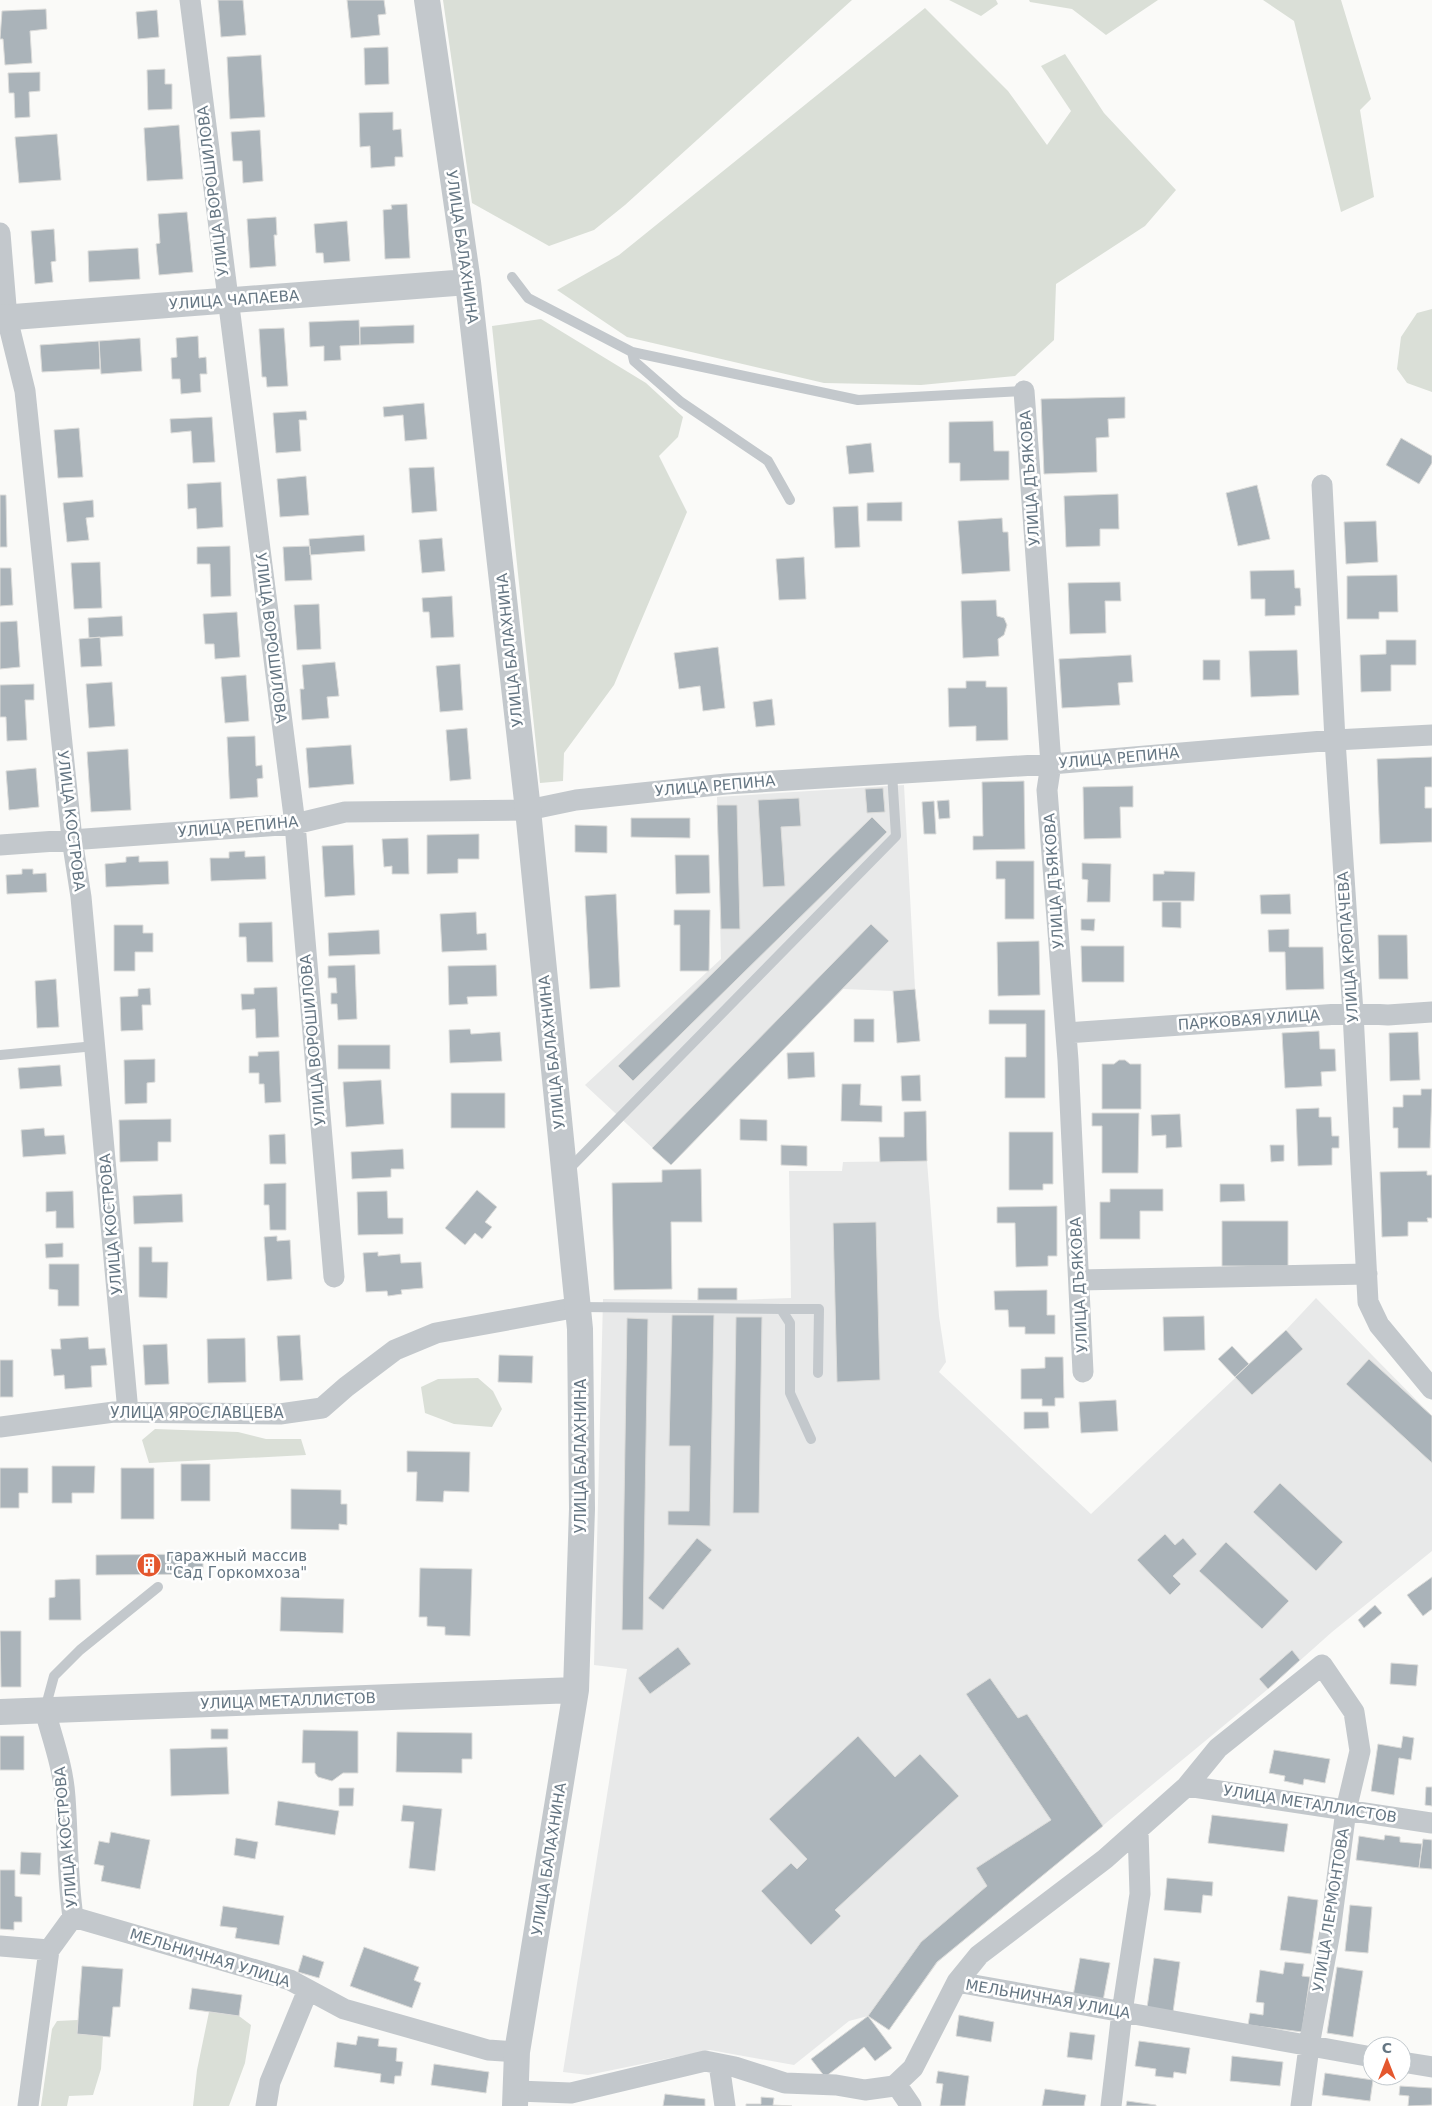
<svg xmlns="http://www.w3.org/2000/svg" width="1432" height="2106" font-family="'DejaVu Sans',sans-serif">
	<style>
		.built { fill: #e8e9e9 }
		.green { fill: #dadfd7 }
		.building { fill: #aab3b9; stroke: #dcdcda }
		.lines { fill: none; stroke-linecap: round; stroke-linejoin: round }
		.service { stroke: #c3c8cc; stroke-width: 10 }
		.minor { stroke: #c3c8cc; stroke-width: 21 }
		.tertiary { stroke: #c3c8cc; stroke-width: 26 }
		.labels { text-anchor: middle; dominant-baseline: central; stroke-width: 5; stroke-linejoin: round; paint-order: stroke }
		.street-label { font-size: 15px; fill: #657683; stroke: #fff }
		.poi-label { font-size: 15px; fill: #657683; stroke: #fff; text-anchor: start }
	</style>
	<rect width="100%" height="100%" fill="#fafaf8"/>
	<path class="built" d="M904 785 915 989 893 991 843 989 671 1165 585 1085 721 959 717 797Z
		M927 1161 939 1316 946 1362 939 1372 1091 1514 1286 1330 1316 1298 1432 1416V1551L1332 1632 1268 1689 938 1962 889 2030 868 2016 849 2021 794 2065 710 2050 588 2075 563 2072 627 1669 594 1665 603 1299 697 1300 698 1288H737V1300L791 1298 789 1171H842L843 1162Z"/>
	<path class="green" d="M443 0H852L625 205 594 230 549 246 472 203Z
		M949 0H996L998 4 981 16Z
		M1029 0H1158L1106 35 1072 9 1030 2Z
		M1263 0H1341L1371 99 1360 110 1374 197 1341 212 1294 21Z
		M925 8 1008 91 1047 145 1071 111 1041 66 1065 54 1104 113 1176 190 1145 226 1056 284 1054 340 1015 376 921 385 824 383 627 337 557 290 619 255Z
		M1432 309V392L1407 383 1397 369 1401 337 1417 313Z
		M541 319 646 383 683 417 678 437 659 456 687 512 614 685 564 753 563 781 540 783 492 326Z
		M478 1378 493 1391 502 1409 492 1427 454 1424 425 1413 421 1387 438 1379Z
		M155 1429 238 1432 266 1439H301L306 1455 149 1463 142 1440Z
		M209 2012 239 2016 251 2025 245 2063 229 2106H193L197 2070Z
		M78 2020 77 2034 103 2036 101 2069 93 2095 69 2096 67 2106H41L52 2029 57 2021Z"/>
	<path class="building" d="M218 0H243L246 35 221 37Z
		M347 0H384L386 14 378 15 380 35 351 38Z
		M46 9 47 29 30 31 32 63 5 65 3 39H0L2 11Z
		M157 10 159 37 138 39 136 12Z
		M388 47 389 84 365 85 364 48Z
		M261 55 265 117 230 119 227 57Z
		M165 69V84H172V109L148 110 147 70Z
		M40 72V91L29 92 30 117 15 118 14 93H9L8 73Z
		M393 112V130L401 129 403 157H395V166L371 168 370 146 360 147 359 113Z
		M179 125 183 179 147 181 144 128Z
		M260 130 263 181 243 183 242 161H233L231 132Z
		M57 134 61 180 19 183 15 137Z
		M407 204 410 258 385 259 383 210 392 209 391 205Z
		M187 212 193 272 159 275 156 244 160 243 158 214Z
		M276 217 277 235H274L276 266 250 268 247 219Z
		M347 221 350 261 324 263 323 253H316L314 224Z
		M54 229 56 261 51 262 53 282 35 284 31 231Z
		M138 248 140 279 89 282 88 251Z
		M359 320 360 345 340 346 341 360 324 361V346L310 347 309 322Z
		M414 325V343L360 345V327Z
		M284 328 288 386 267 387 266 377H262L259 329Z
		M198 336 199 358 206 357 207 374H200L201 392 181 394 180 379H172L171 358 177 357 176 338Z
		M140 338 142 371 101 374 99 341Z
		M99 341 100 369 42 372 40 345Z
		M1125 397V418L1108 419 1109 437 1096 438 1097 472 1044 474 1041 399Z
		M424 403 427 439 405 441 403 415 384 417 383 407Z
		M306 411 307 420H299L301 451 276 453 273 413Z
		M212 417 215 462 193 463 191 431 171 433 170 419Z
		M993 421 994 451H1009V480L960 481V463H949V422Z
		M79 428 83 477 58 478 54 430Z
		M1401 438 1432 456V463L1419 484 1386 465Z
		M871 443 874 472 849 474 846 446Z
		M434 467 437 511 412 513 409 468Z
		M306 476 309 515 280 517 277 479Z
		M221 482 223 527 197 529 196 508 188 509 187 484Z
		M1257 485 1270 539 1238 546 1226 493Z
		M1118 494 1119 529H1100V546L1066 547 1064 496Z
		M0 495H6L7 547H0Z
		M93 500 94 517 86 518 89 540 67 542 63 503Z
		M902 502V521H867V503Z
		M858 506 860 547 835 548 833 507Z
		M1002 518 1003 532H1008L1010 571 962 574 958 521Z
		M1376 521 1378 562 1346 564 1344 522Z
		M364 535 365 551 310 555 309 539Z
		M442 538 445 571 422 573 419 540Z
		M230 546 231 596 211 597 210 564H197V547Z
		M310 546 312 580 285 581 283 547Z
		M804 557 806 599 779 600 776 559Z
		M100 562 102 608 74 609 71 563Z
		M0 568H11L13 605 0 606Z
		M1294 570 1295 588H1300L1301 599V606H1295V615L1265 616V599H1251L1250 571Z
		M1397 575 1398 612H1379V619H1347V576Z
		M1120 582 1121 601H1105L1106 633 1070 634 1068 583Z
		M452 596 454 637 431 638 429 612H423L422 598Z
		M996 600 997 616 1004 618 1007 625 1004 635 998 639 999 656 963 658 961 601Z
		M319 604 321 649 297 650 294 605Z
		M237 612 240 657 215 659 214 644H205L203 614Z
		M122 616 123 636 89 638 88 618Z
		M17 621 20 667 0 669V622Z
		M100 637 102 666 81 667 79 639Z
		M1386 640H1416V665H1391V691L1361 692 1360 655 1386 654Z
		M718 647 725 708 703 711 700 686 679 689 674 653Z
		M1297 650 1299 695 1251 697 1249 651Z
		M1131 655 1133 682 1118 683 1120 705 1062 708 1059 659Z
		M1203 660H1220V680H1203Z
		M335 662 339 696 327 697 329 718 302 720 300 689H304L302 665Z
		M460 664 463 710 440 712 436 666Z
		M246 675 249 721 225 723 221 677Z
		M966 681H986V687H1007L1008 740 976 741V726L949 727 948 688H966Z
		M112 682 115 726 89 728 86 684Z
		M34 684V700H25L27 740 7 741 6 717H0V685Z
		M772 699 775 725 756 727 753 702Z
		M467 728 471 779 450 781 446 730Z
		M255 736 256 766 262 765 263 778 257 779 258 797 230 799 227 737Z
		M351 745 354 784 309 788 306 748Z
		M128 749 131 810 91 812 87 752Z
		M1432 757V787H1425V808H1432V842L1380 844 1377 759Z
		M36 768 39 807 9 810 6 771Z
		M1024 781 1025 849 973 850V836H983L982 782Z
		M1133 786V807H1120L1121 838 1084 839 1083 787Z
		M883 788 885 812 867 813 865 789Z
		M799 798 801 826 781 827 785 886 763 887 758 800Z
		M949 800 950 818 939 819 937 801Z
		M934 801 936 834H924L922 802Z
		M717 805H737L740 929H721Z
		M872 817 887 832 633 1081 618 1066Z
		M631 818H690V838L631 837Z
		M575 825 607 826V853L575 852Z
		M479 834V859H458V873L427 874V835Z
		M408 838 409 874H392V866L384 867 382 839Z
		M353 845 355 895 325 897 322 846Z
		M245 851V857L265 856 266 879 211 881 210 858H229V852Z
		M675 855H709L710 893 676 894Z
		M139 856V862L168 861 169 884 106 887 105 864 126 862V857Z
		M996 861H1034V919H1005V879H996Z
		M1082 863 1111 864 1110 902H1087L1088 880 1082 879Z
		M22 869H33V874L46 873 47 892 7 894 6 875 22 874Z
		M1164 871 1195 872 1194 901H1153V874H1164Z
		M616 894 620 987 590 989 585 896Z
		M1290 894 1291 914H1261L1260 895Z
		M1162 902H1181V928L1162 927Z
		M674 910H710L709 971H680V925H674Z
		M476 912 477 934 486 933 487 950 442 952 440 914Z
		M1081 919H1095L1094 931 1081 930Z
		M272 922 273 962H247L246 937H239V923Z
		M871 924 889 941 671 1165 652 1148Z
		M114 925H143V933H153V952H135V971H114Z
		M1289 929V947H1323L1324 989 1286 990 1285 952H1269L1268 930Z
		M379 930 380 954 329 956 328 933Z
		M1378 935H1407L1408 979H1379Z
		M1039 941 1040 995 998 996 997 942Z
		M1081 946H1124V982H1082Z
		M355 965 357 1019 338 1020 337 1004H331V993H337L336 978H328V966Z
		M496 965 497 996 467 997 468 1004 449 1005 448 966Z
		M56 979 59 1027 37 1028 35 981Z
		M277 987 279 1037 256 1038 255 1009 242 1010 241 994H254V988Z
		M150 988 151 1005H142L143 1030 121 1031 120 997 138 996V989Z
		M915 989 920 1041 897 1043 893 991Z
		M989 1010H1045V1098H1005V1057H1026V1024H989Z
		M854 1019H874V1042H854Z
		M470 1029 471 1034 500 1032 502 1061 450 1063 449 1030Z
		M1319 1031 1320 1049H1335L1336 1071 1321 1072 1322 1086 1285 1088 1282 1033Z
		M1418 1032 1420 1080 1390 1081 1389 1033Z
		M338 1045H390V1069H338Z
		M279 1051 281 1102 265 1103 264 1084H259V1073H249V1056H258V1052Z
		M814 1052 815 1077 788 1079 787 1053Z
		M155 1059V1082L147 1083V1103L125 1104 124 1060Z
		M1119 1060H1125L1130 1064H1141V1109H1102V1064H1114Z
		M60 1065 62 1086 20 1089 18 1068Z
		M920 1075 921 1101H902L901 1076Z
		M381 1080 384 1124 346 1127 343 1082Z
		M842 1084H861L860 1105 882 1106V1122L841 1121Z
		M1421 1089H1432L1430 1148H1398V1128H1393V1107H1403V1095H1421Z
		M451 1093H505V1128H451Z
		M1319 1108V1117H1331L1332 1136H1339V1148H1332V1165L1298 1166 1296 1109Z
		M926 1111 927 1161 880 1162 879 1137H904V1112Z
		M1092 1113H1139L1138 1173H1102V1126H1092Z
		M1180 1114 1182 1147 1166 1148V1135L1152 1136 1151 1115Z
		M171 1119V1142H158V1161L120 1162 119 1120Z
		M740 1119 767 1120V1141L740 1140Z
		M44 1128 45 1136 64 1135 66 1154 23 1157 21 1130Z
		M1009 1132H1053V1184H1043V1190H1009Z
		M285 1134 286 1164H270L269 1135Z
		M781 1145 807 1146V1166L781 1165Z
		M1270 1145H1284V1161L1271 1162Z
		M403 1149 404 1169H391V1177L352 1179 351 1152Z
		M701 1169 702 1222H671L672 1289 614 1290 612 1183 662 1182V1170Z
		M1427 1171V1175H1432V1218H1427L1428 1222H1408V1236L1382 1237 1380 1172Z
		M286 1183V1230H270L269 1205H264V1184Z
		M1220 1184H1244L1245 1201 1220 1202Z
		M1110 1189H1163V1211H1140V1239H1100V1202H1110Z
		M477 1190 497 1207 485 1222 492 1227 482 1239 475 1233 465 1245 445 1228Z
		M73 1191 74 1228H56V1211L46 1212V1192Z
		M387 1191 388 1218H403V1234L358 1235 357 1192Z
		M182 1194 183 1222 134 1224 133 1196Z
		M1057 1206V1256H1048V1266L1016 1267 1015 1223H997V1207Z
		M1222 1221H1288V1266H1222Z
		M876 1222 880 1380 837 1382 833 1223Z
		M277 1236V1241L290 1240 292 1279 267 1281 264 1237Z
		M63 1243V1257L46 1258 45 1244Z
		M139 1247H152V1262H168L167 1298 139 1297Z
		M378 1252V1256L400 1254 401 1263 421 1262 423 1288 401 1290 402 1294 388 1296 387 1291 366 1292 363 1253Z
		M49 1264H79V1306H58V1290L49 1289Z
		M698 1288H737V1300H698Z
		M1047 1290V1315H1055V1334H1025V1327H1009L1008 1310H995L994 1291Z
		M672 1315H714L710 1526 668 1525V1511H689L690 1446H669Z
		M1204 1316 1205 1350 1164 1351 1163 1317Z
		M736 1317H762L759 1513H733Z
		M627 1318 648 1319 643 1630H622Z
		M1286 1330 1303 1349 1252 1395 1235 1377Z
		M300 1335 303 1380 280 1381 277 1336Z
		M88 1337 89 1349 105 1348 107 1365 91 1366 92 1387 65 1389 64 1375 54 1376 51 1349H61L60 1339Z
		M245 1338 246 1382 208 1383 207 1339Z
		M167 1344 169 1384 145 1385 143 1345Z
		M1232 1346 1249 1364 1235 1377 1218 1359Z
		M499 1355 533 1356 532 1383 498 1382Z
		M1045 1357H1063L1064 1398H1055V1406H1042V1399H1021V1369L1045 1368Z
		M1369 1359 1432 1416V1463L1346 1384Z
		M0 1360H13V1397H0Z
		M1116 1400 1118 1431 1081 1433 1079 1402Z
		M1024 1412H1048L1049 1428 1024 1429Z
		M407 1451 470 1452 469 1492 444 1491 443 1502 416 1501 417 1472H407Z
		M181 1464H210V1501H181Z
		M52 1466H95L94 1493H72V1503H52Z
		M0 1468H28V1493H19V1508H0Z
		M121 1468H154V1519H121Z
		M1280 1483 1343 1542 1316 1571 1253 1512Z
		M291 1489 341 1490V1504H347V1525L339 1524V1530L291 1529Z
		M1165 1534 1175 1545 1183 1538 1197 1554 1173 1576 1181 1584 1170 1595 1137 1560Z
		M697 1538 712 1550 663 1610 648 1598Z
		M1226 1542 1289 1601 1262 1629 1199 1571Z
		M203 1554V1574L96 1575V1555Z
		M420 1568 472 1569 470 1636 445 1635V1627L427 1626V1617H419Z
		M1432 1577V1609L1423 1616 1407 1595Z
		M72 1579H80L81 1620H49V1598L55 1597V1580Z
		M281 1597 344 1599 343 1633 280 1631Z
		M1375 1605 1382 1613 1364 1628 1358 1620Z
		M0 1631H21V1687H1Z
		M678 1647 691 1664 650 1694 638 1678Z
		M1292 1650 1300 1660 1268 1689 1259 1679Z
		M1391 1663 1418 1665 1416 1686 1390 1684Z
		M990 1678 1018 1718 1027 1714 1103 1826 937 1962 889 2030 868 2016 921 1942 987 1886 976 1868 1051 1820 966 1694Z
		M211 1729H228V1739H211Z
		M303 1730 358 1731V1773H343L332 1781 318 1777 315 1773V1763H302Z
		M397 1732 472 1733V1759H462V1773L396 1772Z
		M0 1736H24V1770H0Z
		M858 1736 895 1777 920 1754 959 1796 835 1910 841 1916 811 1945 761 1891 791 1863 797 1869 807 1859 769 1819Z
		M1403 1736 1414 1738 1411 1760 1399 1758 1394 1795 1371 1791 1378 1744 1401 1748Z
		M227 1747 229 1794 171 1796 170 1749Z
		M1274 1750 1330 1759 1325 1783 1304 1779 1303 1785 1284 1781 1285 1776 1269 1773Z
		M1426 1787H1432V1806L1425 1805Z
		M339 1788H354L353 1806H339Z
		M278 1801 339 1811 335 1835 275 1825Z
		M403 1805 442 1809 435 1871 409 1868 414 1822 401 1821Z
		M1212 1815 1288 1824 1284 1852 1208 1843Z
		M111 1832 150 1840 140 1889 101 1881 104 1866 94 1864 99 1841 109 1843Z
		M1385 1835 1400 1837V1842L1422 1844 1419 1868 1356 1860 1359 1836 1384 1840Z
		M236 1838 258 1842 255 1859 234 1855Z
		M1423 1839 1432 1840V1869L1419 1868Z
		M21 1852 41 1853 40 1875 20 1874Z
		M0 1870H15V1896L22 1897V1922H14V1930L0 1929Z
		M1167 1878 1213 1882 1212 1896 1203 1895 1201 1913 1164 1910Z
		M1288 1896 1318 1900 1311 1954 1280 1950Z
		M1350 1905 1372 1907 1368 1953 1345 1951Z
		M223 1906 284 1916 279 1945 235 1938 237 1928 220 1926Z
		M364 1947 419 1967 414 1980 421 1983 412 2008 350 1986Z
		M303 1955 324 1962 319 1978 298 1972Z
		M1080 1958 1110 1963 1103 2001 1073 1996Z
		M1154 1958 1180 1962 1173 2012 1147 2008Z
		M1285 1962 1304 1964 1302 1976 1310 1977 1302 2032 1248 2025 1250 2013 1263 2015 1264 2003 1256 2002 1260 1970 1283 1974Z
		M82 1966 123 1969 120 2007H113L110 2037 77 2034Z
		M1337 1967 1363 1971 1353 2037 1327 2033Z
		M192 1988 242 1995 239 2016 189 2009Z
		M959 2015 994 2022 991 2042 956 2036Z
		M868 2016 892 2048 875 2061 864 2047 825 2077 811 2059Z
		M1070 2032 1095 2035 1092 2060 1067 2057Z
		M358 2036 379 2039 378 2046 397 2048 396 2061 403 2062 401 2076H395L394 2084 380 2082 381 2074 334 2067 337 2042 356 2045Z
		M1139 2041 1190 2048 1186 2074 1174 2072 1173 2078 1155 2076 1156 2069 1135 2066Z
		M1232 2056 1283 2062 1280 2086 1230 2081Z
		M434 2064 489 2072 486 2093 431 2085Z
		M938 2071 969 2076 965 2106H940L943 2084 936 2083Z
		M1325 2073 1373 2080 1370 2101 1322 2095Z
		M1400 2086 1432 2088V2105L1408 2106 1409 2096 1399 2095Z
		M1045 2089 1086 2095 1084 2106H1042Z
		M665 2094 705 2099V2106H663Z
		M761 2097 774 2098 773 2105 792 2106H746V2104H761Z
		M1127 2101 1156 2105V2106H1126Z"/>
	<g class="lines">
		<path class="service" d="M512 277 528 298 632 352 858 400 1024 391
			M632 352 634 361 681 402 768 461 790 500
			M0 1055 95 1046
			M568 1170 896 836 892 773
			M579 1307 781 1309 790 1323V1393L811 1439
			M781 1309H819L818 1373
			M45 1709 54 1676 80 1650 158 1587"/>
		<path class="minor" d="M190 0 295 824 334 1277
			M0 233 7 318 25 391 72 839 81 897 128 1412
			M1024 391 1051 764 1047 790 1068 1060 1083 1372
			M1322 485 1335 740 1353 1013 1368 1302 1379 1325 1432 1389
			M0 845 295 824 345 812 528 810 576 800 726 784 1051 764 1335 740 1432 735
			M1066 1033 1353 1013 1388 1015 1432 1012
			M1079 1280 1367 1274
			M0 1427 114 1412 280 1414 322 1408 346 1387 395 1350 436 1333 578 1307
			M1187 1786 1432 1823
			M73 1917 290 1980 344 2009 488 2050 517 2052
			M0 1946 49 1950
			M957 1982 1372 2057
			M1402 2062 1432 2067
			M719 2064 725 2106
			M896 2084 911 2106
			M517 2091 571 2093 705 2061 735 2067 785 2083 836 2085 865 2090 894 2086 913 2068 957 1982 979 1955 1105 1859 1187 1786 1218 1748 1322 1665 1354 1712 1360 1751 1346 1810 1330 1932 1310 2040 1301 2106
			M28 2106 49 1950 73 1917C67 1876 68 1838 65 1797 63 1767 53 1740 45 1711
			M266 2106 270 2082 308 1990
			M1111 2106 1122 2012 1140 1894 1138 1830"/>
		<path class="tertiary" d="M427 0 468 282 528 810 580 1329 582 1509 576 1690 517 2052 515 2106
			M0 318 468 282
			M0 1712 576 1690"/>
	</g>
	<defs>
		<symbol id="building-disc" viewBox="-11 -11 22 22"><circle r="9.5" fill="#e4572e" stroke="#fff"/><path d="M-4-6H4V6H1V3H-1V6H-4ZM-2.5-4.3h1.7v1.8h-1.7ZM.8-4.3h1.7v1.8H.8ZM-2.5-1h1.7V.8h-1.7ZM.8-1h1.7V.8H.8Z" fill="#fff"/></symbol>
	</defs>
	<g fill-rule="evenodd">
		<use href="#building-disc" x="135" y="1551" width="28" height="28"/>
	</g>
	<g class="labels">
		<g class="street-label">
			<text transform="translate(213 191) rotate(-97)">УЛИЦА ВОРОШИЛОВА</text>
			<text transform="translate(462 247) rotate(82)">УЛИЦА БАЛАХНИНА</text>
			<text transform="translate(234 300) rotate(-4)">УЛИЦА ЧАПАЕВА</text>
			<text transform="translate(1030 478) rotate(-94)">УЛИЦА ДЪЯКОВА</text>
			<text transform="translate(271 638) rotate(83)">УЛИЦА ВОРОШИЛОВА</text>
			<text transform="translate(510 650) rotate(-96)">УЛИЦА БАЛАХНИНА</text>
			<text transform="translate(1119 758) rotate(-5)">УЛИЦА РЕПИНА</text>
			<text transform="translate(715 786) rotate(-5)">УЛИЦА РЕПИНА</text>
			<text transform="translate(71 821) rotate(83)">УЛИЦА КОСТРОВА</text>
			<text transform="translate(238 827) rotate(-5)">УЛИЦА РЕПИНА</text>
			<text transform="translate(1054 881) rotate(-94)">УЛИЦА ДЪЯКОВА</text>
			<text transform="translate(1348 947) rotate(-94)">УЛИЦА КРОПАЧЕВА</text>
			<text transform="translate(1249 1020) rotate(-4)">ПАРКОВАЯ УЛИЦА</text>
			<text transform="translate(313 1040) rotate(-95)">УЛИЦА ВОРОШИЛОВА</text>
			<text transform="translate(552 1052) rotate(-96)">УЛИЦА БАЛАХНИНА</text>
			<text transform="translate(111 1224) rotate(-95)">УЛИЦА КОСТРОВА</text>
			<text transform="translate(1079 1285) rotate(-93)">УЛИЦА ДЪЯКОВА</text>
			<text x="197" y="1413">УЛИЦА ЯРОСЛАВЦЕВА</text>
			<text transform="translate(581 1456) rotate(-90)">УЛИЦА БАЛАХНИНА</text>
			<text transform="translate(288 1701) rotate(-2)">УЛИЦА МЕТАЛЛИСТОВ</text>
			<text transform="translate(1310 1804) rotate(9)">УЛИЦА МЕТАЛЛИСТОВ</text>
			<text transform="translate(66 1837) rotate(-95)">УЛИЦА КОСТРОВА</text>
			<text transform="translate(549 1859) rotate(-81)">УЛИЦА БАЛАХНИНА</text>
			<text transform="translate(1331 1910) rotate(-81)">УЛИЦА ЛЕРМОНТОВА</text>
			<text transform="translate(210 1958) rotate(17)">МЕЛЬНИЧНАЯ УЛИЦА</text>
			<text transform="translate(1048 1999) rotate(10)">МЕЛЬНИЧНАЯ УЛИЦА</text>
		</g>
		<g class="poi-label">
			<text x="166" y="1556">гаражный массив<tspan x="166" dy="17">"Сад Горкомхоза"</tspan></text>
		</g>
	</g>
	<g transform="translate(1387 2061)"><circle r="24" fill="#ffffff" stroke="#c1c8cd"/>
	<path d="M0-4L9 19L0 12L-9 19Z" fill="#e4572e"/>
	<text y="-8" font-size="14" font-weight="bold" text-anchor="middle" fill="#657683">С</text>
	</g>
</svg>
